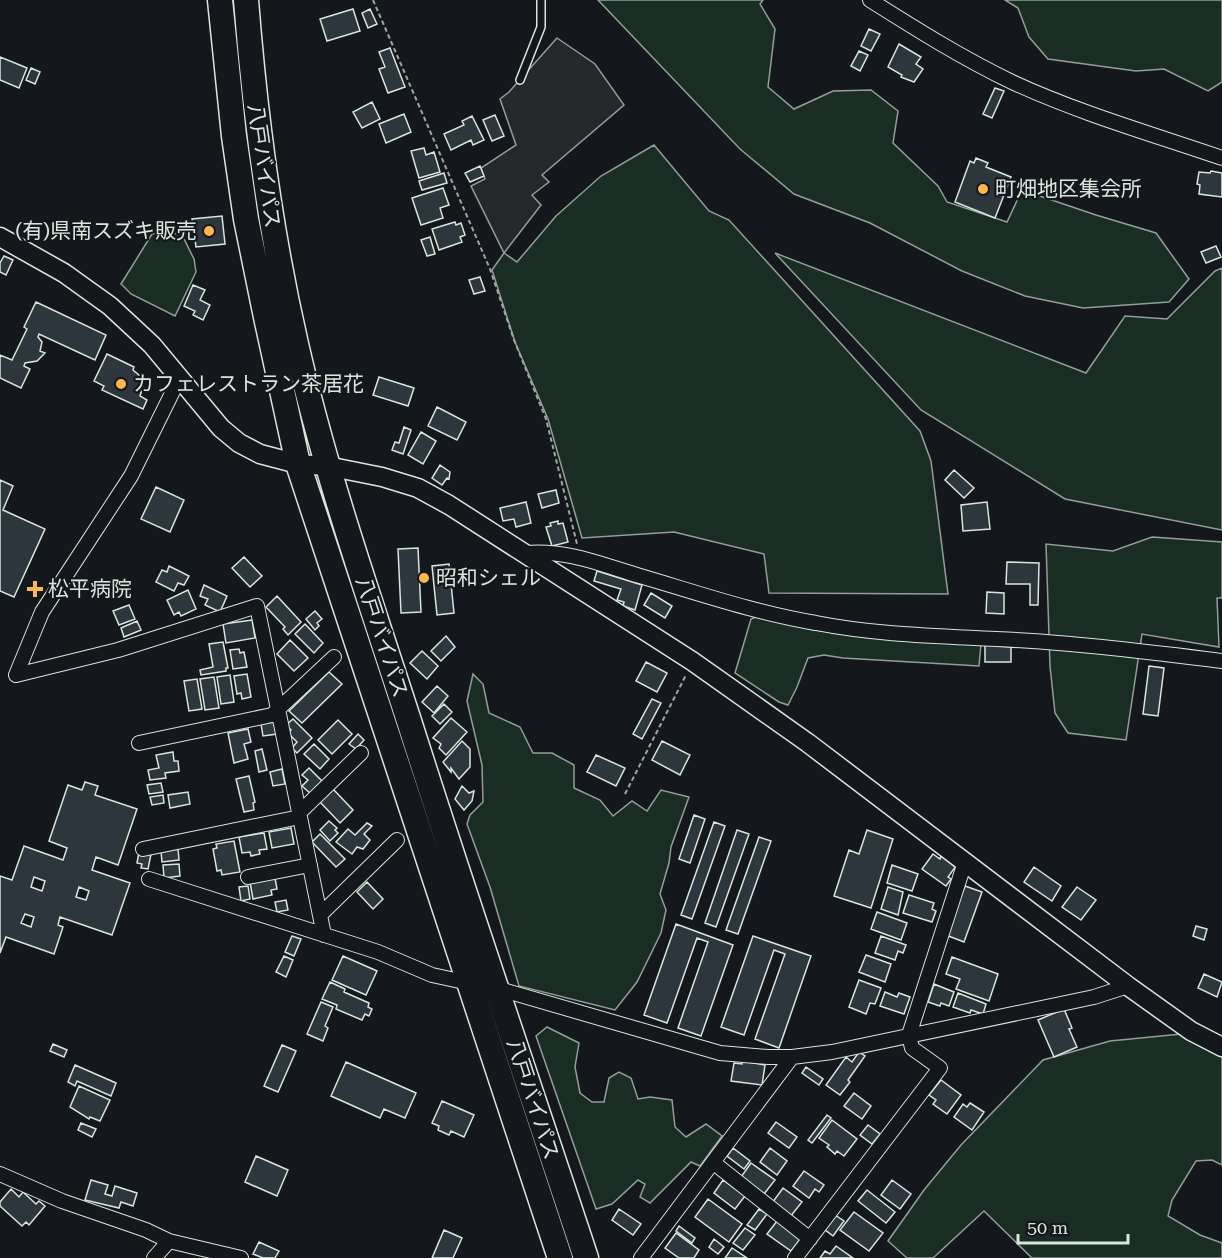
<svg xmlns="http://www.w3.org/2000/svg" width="1222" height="1258" font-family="'Roboto Serif','Noto Sans JP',serif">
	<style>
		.green { fill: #1a2d24; stroke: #939e99; stroke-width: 1.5 }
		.parking { fill: #24282b; stroke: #939e99; stroke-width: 1.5 }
		.building { fill: #2c363c; stroke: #d8e6dc; stroke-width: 1.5; fill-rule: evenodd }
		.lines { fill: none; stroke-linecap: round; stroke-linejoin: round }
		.lane-casing { stroke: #d8e6dc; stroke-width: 10 }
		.street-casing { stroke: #d8e6dc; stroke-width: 16 }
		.secondary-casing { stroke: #d8e6dc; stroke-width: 21 }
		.highway-casing { stroke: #d8e6dc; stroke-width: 27 }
		.path { stroke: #9da8a2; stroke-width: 2; stroke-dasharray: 4.5 3; stroke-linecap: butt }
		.lane { stroke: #14181c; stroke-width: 7 }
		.street { stroke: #14181c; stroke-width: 14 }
		.secondary { stroke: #14181c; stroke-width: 18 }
		.highway { stroke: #14181c; stroke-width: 24 }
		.poi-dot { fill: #ffb74d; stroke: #14181c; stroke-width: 2 }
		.labels { text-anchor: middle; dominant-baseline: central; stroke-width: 4.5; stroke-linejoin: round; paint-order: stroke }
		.street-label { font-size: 21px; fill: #d8e6dc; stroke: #14181c }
		.poi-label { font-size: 21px; fill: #d8e6dc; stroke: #14181c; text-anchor: start }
	</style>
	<rect width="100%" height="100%" fill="#14181c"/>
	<path class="green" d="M598 0H763L760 4 775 29 768 87 794 109 833 91 871 90 898 111 893 143 938 186 947 202 1007 222 1022 190 1096 215 1156 233 1189 279 1169 302 1083 308 1025 296 962 271 870 223 794 194 740 149Z
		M1005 0H1222V82L1208 91 1164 69 1136 71 1048 59 1029 37 1018 8Z
		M654 145 709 211 729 220 920 431 931 461 948 594 769 593 764 554 674 532 582 538 548 419 515 342 492 270 504 253 517 262 556 216 601 176Z
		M166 232 182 235 194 259 196 272 175 316 131 294 121 284 152 234Z
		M775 253 1086 373 1125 316 1167 319 1215 271 1222 268V530L1065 499 921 410Z
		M1152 537 1222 542V598H1217L1219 647 1142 634 1126 740 1068 733 1055 713 1050 666 1046 544 1113 551Z
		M756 617 814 630 915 641 981 644 979 666 843 658 824 655 808 658 797 687 788 705 779 702 735 673 751 619Z
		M473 674 483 684 489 713 520 727 533 753H552L574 765V788L600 800 613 816 632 801 647 811 661 790 689 797 671 847 669 863 660 894 666 910 661 933 637 982 615 1010 519 986 490 887 467 824 470 815 483 802 482 765 467 701Z
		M547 1027 579 1043 575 1067 580 1093 592 1102H604L609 1078 619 1072 631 1078 638 1099 650 1097 672 1100 675 1127 686 1137 706 1124 722 1136 700 1166 691 1162 650 1203 640 1197 645 1184 638 1180 612 1204 596 1209 536 1036Z
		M1181 1034 1222 1057V1165L1212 1160 1196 1161 1172 1200 1168 1216 1200 1235 1222 1243V1258H1032L984 1211 933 1258H907L888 1241 924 1190 961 1145 1043 1060 1110 1041Z"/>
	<path class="parking" d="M557 38 595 64 624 105 542 175 549 182 532 195 541 205 504 253 471 186 485 179 481 168 516 145 500 99 509 92Z"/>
	<path class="building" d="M353 9 360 31 327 41 320 19Z
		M370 9 377 24 368 28 362 13Z
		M869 29 880 34 871 51 861 46Z
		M899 44 921 57 916 64 923 69 914 82 901 77 902 75 888 67Z
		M390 48 405 87 388 93 379 69 385 67 379 52Z
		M859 51 868 55 860 71 851 66Z
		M0 57 27 68 19 88 0 80Z
		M31 68 40 72 35 84 26 80Z
		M995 88 1004 91 992 118 983 114Z
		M372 102 380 119 362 128 353 112Z
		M404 114 411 132 386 143 379 124Z
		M495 115 504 136 492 141 483 120Z
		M472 116 484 140 473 145 471 140 451 150 444 134 464 125 462 121Z
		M424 148 426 155 434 152 440 172 419 178 411 151Z
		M976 158 988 163 986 167 1011 177 995 218 955 202 970 161 974 163Z
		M480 166 484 176 470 182 465 173Z
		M1211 171 1222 173V197L1199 194 1200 185 1197 184 1199 172 1210 173Z
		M444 173 447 183 422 190 419 181Z
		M443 188 449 205 440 208 443 218 421 225 412 198Z
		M222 216 225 244 196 247 192 219Z
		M455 222 456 225 461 223 465 235 460 237 462 242 439 250 432 229Z
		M430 237 435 254 427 256 421 240Z
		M1216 246 1221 257 1206 263 1201 252Z
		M4 256 13 260 6 275 0 272V263Z
		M480 277 485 291 474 294 469 280Z
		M193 285 205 290 200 300 210 305 203 320 193 315 195 311 184 306Z
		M36 302 106 335 95 360 39 334 38 337 42 342 40 351 45 353 37 361 25 363 24 366 30 369 21 388 0 378V355L12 360 27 329 24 327Z
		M107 354 134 367 133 370 140 376 143 387 140 396 147 400 143 409 102 390 104 386 94 381Z
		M379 377 414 388 408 406 373 395Z
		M437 407 466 422 457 440 428 426Z
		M404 427 411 430 403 454 392 450 395 442 399 443Z
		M421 432 436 441 423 464 408 455Z
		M440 465 450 472 449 479 447 478 442 485 432 478Z
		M954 470 974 488 964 498 945 480Z
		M0 480 13 486 3 510 45 529 14 597 0 591Z
		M156 487 184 500 170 532 141 519Z
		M556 490 559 503 542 508 538 494Z
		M526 502 531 523 516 527 514 519 503 521 500 508Z
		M987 502 990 529 963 531 961 505Z
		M558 521V524L563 523 568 542 552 546 546 527 551 526 550 523Z
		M418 548 421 612 401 613 398 549Z
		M244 557 262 576 250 587 232 568Z
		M1007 562 1039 563 1038 605H1030V584H1006Z
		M449 564 454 613 437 615 432 566Z
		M169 566 189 576 184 585 178 583 174 591 156 582 162 570 167 572Z
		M597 571 642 585 635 610 623 606 624 602 617 600 621 589 594 581Z
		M204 585 227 596 220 612 205 605 208 599 200 596Z
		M188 590 196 609 181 616 179 612 174 615 167 600Z
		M987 592 1004 593V614L986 613Z
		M651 593 672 606 665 618 644 605Z
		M277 596 301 622 288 635 283 629 285 627 266 607Z
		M129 605 135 619 119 625 113 611Z
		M315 611 322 619 317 623 319 626 315 630 306 619Z
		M252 620 255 638 226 643 223 624Z
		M137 621 141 630 124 637 121 628Z
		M305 624 323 643 314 653 295 634Z
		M446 636 455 647 441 661 431 651Z
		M290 640 308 658 294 671 277 654Z
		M223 642 228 668H226V671L201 675 200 670 213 667 209 644Z
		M985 643H1011V662H985Z
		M239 649 240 653 244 652 247 667 233 669 230 650Z
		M422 651 438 666 427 679 410 663Z
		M646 662 667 673 657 692 636 681Z
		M1149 666 1164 668 1158 716 1143 714Z
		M329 672 342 684 302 723 289 711Z
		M247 674 251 697 242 699 241 693 237 694 234 676Z
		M230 675 234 702 221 704 217 677Z
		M214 677 219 708 205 710 200 679Z
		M197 679 202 709 189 711 184 681Z
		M437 686 448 696 434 713 422 702Z
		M652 699 661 703 642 739 633 734Z
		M444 704 452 712 440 724 432 716Z
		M451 718 467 732 446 755 439 748 441 744 433 738Z
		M293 719 312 738 297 753 292 748 297 742 288 733 291 730 286 725Z
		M338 720 352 734 332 754 318 740Z
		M275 722 277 734 263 736 261 724Z
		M248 729 251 742 244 744 248 759 234 763 228 733Z
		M358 734 364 740 356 749 349 744Z
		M462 741 470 749V767L459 779 451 768V772L443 762Z
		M662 741 690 755 680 775 652 760Z
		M314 744 329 759 320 769 304 754Z
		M262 749 267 770 259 772 255 751Z
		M173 752 174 761H178L179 771 165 773 166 778 150 780 148 770 159 768 156 755Z
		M596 755 625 768 616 786 587 772Z
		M309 768 323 782 311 794 302 786 308 780 302 775Z
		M282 769 285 784 273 786 270 772Z
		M249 776 255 802 253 803 254 810 244 812 236 779Z
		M85 782 98 786 95 795 137 809 118 865 96 857 92 870 130 883 112 935 60 917 58 925 63 927 54 954 6 937 0 953V876L12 880 24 846 63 860 67 848 49 841 68 785 82 790ZM34 877 45 881 42 891 31 887ZM79 887 89 891 86 900 76 897ZM25 914 34 917 31 927 21 923Z
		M161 783 163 792 149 794 147 785Z
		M462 786 469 793 474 791 472 801 464 810 455 799Z
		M333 789 353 810 340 823 320 802Z
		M188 792 190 804 170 808 168 795Z
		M163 795 164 803 152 805 150 797Z
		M694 815 705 819 690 863 679 859Z
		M329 821 337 828 335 830 338 833 330 841 320 830Z
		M714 822 725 826 692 919 681 915Z
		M367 823 372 826 364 834 370 840 363 849 357 847 352 854 336 842 348 829 355 835Z
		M291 828 294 844 272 848 269 832Z
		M737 830 749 834 716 927 705 923Z
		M867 830 893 839 871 908 834 896 849 850 859 854Z
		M264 833 267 849 259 850 260 854 251 856 250 852 242 853 239 837Z
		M320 834 345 859 336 867 312 842Z
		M759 837 771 841 738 934 726 930Z
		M234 841 240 872 222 875 221 870 217 871 213 849 217 848 216 844Z
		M178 849 179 860 162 862 161 851Z
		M139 852 151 854 148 869 141 868 142 864 137 863Z
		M933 854 940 859 941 856 956 866 948 877 951 879 946 886 922 869Z
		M179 864 180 876 164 878 163 865Z
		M892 865 918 874 912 891 887 883Z
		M1034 867 1061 886 1052 901 1024 882Z
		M275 878 277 889 271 890 272 895 253 899 250 882Z
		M367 882 383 899 373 909 357 892Z
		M248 886 250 899 241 901 239 887Z
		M965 886 982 892 964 942 946 935Z
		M888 887 903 892 898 915 881 909Z
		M1077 887 1096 900 1081 920 1062 907Z
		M909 895 934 903 932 909 936 911 932 922 903 913Z
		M286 900 288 910 277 912 275 902Z
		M877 912 907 923 901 940 871 929Z
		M676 924 733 945 701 1036 678 1028 708 942 697 938 667 1023 644 1015Z
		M1196 926 1207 929 1204 940 1193 936Z
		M292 936 301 939 294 956 285 952Z
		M753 936 811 956 779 1048 755 1039 785 954 774 950 744 1035 721 1027Z
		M881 936 906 945 903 953 898 951 895 960 875 953Z
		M866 955 891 964 885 982 859 972Z
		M284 956 293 960 286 977 276 972Z
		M343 956 377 971 366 995 332 980Z
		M952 957 998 974 989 1001 956 989 960 979 946 974Z
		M1204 974 1222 982 1217 997 1198 988Z
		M859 980 881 988 875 1004 870 1003 866 1014 849 1007Z
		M330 982 345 989 344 992 369 1003 368 1007 372 1009 369 1016 365 1014 362 1020 336 1009 337 1005 322 999Z
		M934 984 954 992 949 1006 941 1003 940 1006 928 1002Z
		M885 992 897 997 899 993 910 997 904 1014 880 1006Z
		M958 993 986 1004 983 1014 971 1010 970 1013 953 1007Z
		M321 1002 333 1007 325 1026 328 1028 323 1041 307 1034Z
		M1064 1009 1072 1028 1069 1029 1077 1047 1054 1057 1038 1020Z
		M53 1044 67 1050 64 1057 50 1051Z
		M282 1045 296 1051 278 1092 264 1086Z
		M859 1052 865 1056 848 1080 850 1082 840 1095 826 1085 846 1057 852 1062Z
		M742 1061 765 1065 762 1085 731 1081 734 1063 742 1064Z
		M346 1062 416 1093 405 1118 384 1109 380 1118 331 1096Z
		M75 1065 116 1083 111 1096 77 1081 75 1086 68 1082Z
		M806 1067 823 1079 819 1085 802 1073Z
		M941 1080 961 1095 947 1114 933 1104 936 1100 929 1095Z
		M79 1086 110 1100 100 1121 90 1117 89 1119 70 1107Z
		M854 1093 871 1106 862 1119 844 1106Z
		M442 1101 474 1115 464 1137 451 1131 449 1135 438 1130 439 1126 432 1123Z
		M970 1103 984 1112 972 1130 954 1117 963 1104 967 1107Z
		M827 1115 831 1118 812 1143 808 1140Z
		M832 1120 857 1139 844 1156 837 1151 835 1154 827 1147 829 1145 819 1138Z
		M776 1122 797 1137 789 1148 768 1133Z
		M81 1123 96 1129 92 1137 78 1130Z
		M868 1125 880 1134 872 1144 860 1135Z
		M733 1148 750 1161 744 1169 727 1156Z
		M770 1148 787 1161 777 1175 760 1162Z
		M256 1156 288 1170 277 1196 245 1182Z
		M751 1163 775 1180 764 1194 741 1177Z
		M804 1171 824 1185 819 1192 815 1189 809 1198 793 1186Z
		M91 1180 108 1185 105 1194 112 1196 115 1186 137 1193 133 1206 121 1202 119 1208 85 1200Z
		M723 1180 745 1196 735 1209 714 1193Z
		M892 1180 911 1194 900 1209 881 1195Z
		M783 1188 802 1202 790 1217 772 1203Z
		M11 1189 19 1197 23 1192 36 1204 39 1201 45 1206 29 1225 26 1222 22 1226 0 1206V1202Z
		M867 1190 895 1212 886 1223 858 1201Z
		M708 1199 742 1224 729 1242 695 1217Z
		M619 1209 641 1224 633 1235 612 1220Z
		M759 1209 767 1214 755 1230 747 1225Z
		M854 1212 883 1233 869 1251 840 1230Z
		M835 1215 844 1221 833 1236 824 1229Z
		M777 1221 801 1238 791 1251 767 1234Z
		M679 1226 695 1238 692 1243 676 1231Z
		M745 1228 755 1235 743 1250 733 1243Z
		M444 1230 462 1238 453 1258H432Z
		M676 1233 699 1250 694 1258H679L665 1248Z
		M714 1239 724 1247 718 1254 709 1247Z
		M259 1242 279 1251 275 1258H263L253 1254Z
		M836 1246 853 1258H820L825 1251 830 1254Z
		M732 1248 747 1258H725Z"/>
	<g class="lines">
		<defs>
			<path id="lane" d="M520 80 541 27V0"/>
			<path id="street" d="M870 0C916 29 962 58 1012 82 1079 113 1152 134 1222 158
				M526 553C565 549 603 565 640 576 698 593 756 613 816 623 887 637 960 636 1032 641 1096 645 1159 653 1222 661
				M16 675 118 650 257 606 324 935
				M16 675 42 612 131 476 179 379
				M139 743 272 715 334 657
				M299 813 361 753
				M143 849 300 817
				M248 877 310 865
				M149 879 378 952 432 975 469 983
				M320 915 397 840
				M496 988 720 1053 768 1057H792L832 1052 1094 997 1128 986
				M714 1163 810 1239
				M0 1174 62 1201 146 1230 169 1241 241 1258
				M154 1258 169 1241
				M641 1258 792 1057
				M795 1258 940 1068 912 1048 909 1035 965 862"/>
			<path id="secondary" d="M0 237 64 273 110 306 152 345 221 428 239 443 260 454 298 464 327 466 382 477 418 488 449 505 692 661 808 743 1128 986 1191 1031 1222 1047"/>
			<path id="highway" d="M220 0 234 136 246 219 266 317 298 464 560 1258
				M246 0C255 116 270 231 296 344 325 472 369 597 409 721 466 901 527 1079 586 1258"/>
		</defs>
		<use href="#lane" class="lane-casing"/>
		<use href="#street" class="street-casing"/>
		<use href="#secondary" class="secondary-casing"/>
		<use href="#highway" class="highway-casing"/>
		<path class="path" d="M373 0 490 269 514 340 546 419 577 544
			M625 794 686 675"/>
		<use href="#lane" class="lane"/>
		<use href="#street" class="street"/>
		<use href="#secondary" class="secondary"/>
		<use href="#highway" class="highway"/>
	</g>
	<g class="poi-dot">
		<circle cx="983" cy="189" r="6"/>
		<circle cx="209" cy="231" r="6"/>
		<circle cx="121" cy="384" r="6"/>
		<circle cx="424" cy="578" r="6"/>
		<path d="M32 580h6v6h6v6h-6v6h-6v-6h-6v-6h6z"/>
	</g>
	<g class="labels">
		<g class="street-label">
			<text transform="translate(264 166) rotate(82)">八戸バイパス</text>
			<text transform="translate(382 637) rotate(72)">八戸バイパス</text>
			<text transform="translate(533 1099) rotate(72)">八戸バイパス</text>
		</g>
		<g class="poi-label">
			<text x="995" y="189">町畑地区集会所</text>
			<text x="197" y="231" text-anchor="end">(有)県南スズキ販売</text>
			<text x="133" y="384">カフェレストラン茶居花</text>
			<text x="436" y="578">昭和シェル</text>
			<text x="48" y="589">松平病院</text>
		</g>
	</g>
	<path d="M1018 1234v9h110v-9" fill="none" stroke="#d8e6dc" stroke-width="3"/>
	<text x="1027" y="1234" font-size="18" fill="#d8e6dc" stroke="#14181c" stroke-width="4.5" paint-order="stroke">50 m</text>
</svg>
